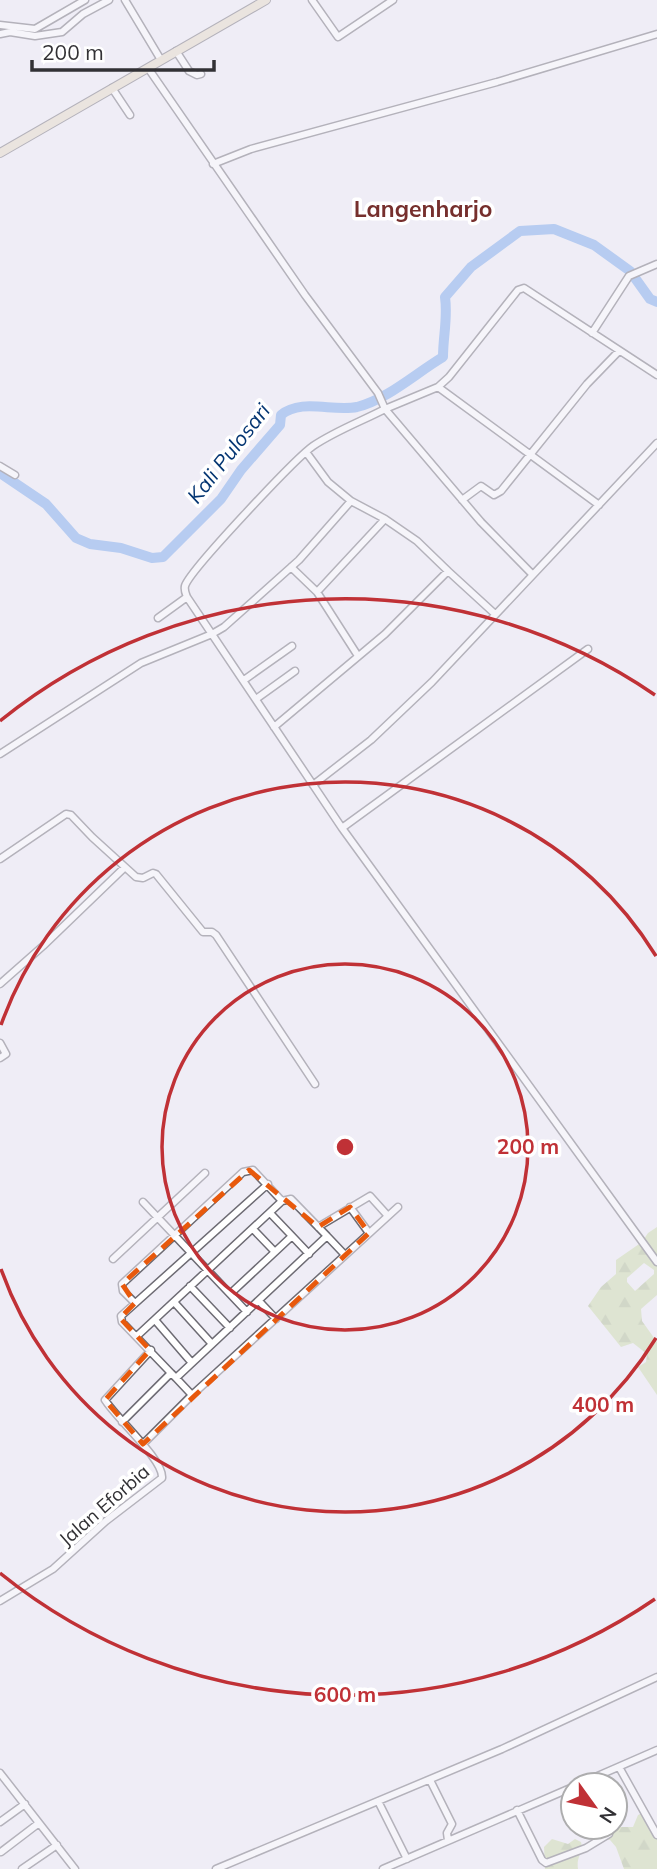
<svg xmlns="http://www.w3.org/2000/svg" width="657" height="1869" font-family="Mulish,sans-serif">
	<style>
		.forest { fill: url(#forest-firs); fill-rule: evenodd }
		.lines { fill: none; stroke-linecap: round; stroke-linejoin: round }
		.river { stroke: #73a4ea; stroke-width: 10 }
		.minor-casing { stroke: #6d6b73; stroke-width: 9 }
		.secondary-casing { stroke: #6d6b73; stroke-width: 10 }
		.minor { stroke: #fff; stroke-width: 6 }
		.secondary { stroke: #e5d9c4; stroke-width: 8 }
		.marked { fill: none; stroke: #e8590c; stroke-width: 5; stroke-dasharray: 14 9; stroke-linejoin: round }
		.ring { fill: none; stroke: #c03136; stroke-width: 3.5 }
		.labels { text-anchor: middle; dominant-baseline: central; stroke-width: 7; stroke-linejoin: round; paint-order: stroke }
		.street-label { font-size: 19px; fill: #323135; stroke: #fff }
		.water-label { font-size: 21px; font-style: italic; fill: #043572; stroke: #fff }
		.quarter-label { font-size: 23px; font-weight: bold; fill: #762f2d; stroke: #fff }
		.centre { fill: #c03136; stroke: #fff; stroke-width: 3.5 }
		.ring-label { font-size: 21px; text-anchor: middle; font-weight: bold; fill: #c03136; stroke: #fff; stroke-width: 7; stroke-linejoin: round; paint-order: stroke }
	</style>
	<defs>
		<pattern id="forest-firs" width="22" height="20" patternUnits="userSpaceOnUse" patternTransform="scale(1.75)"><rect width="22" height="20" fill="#cadaa7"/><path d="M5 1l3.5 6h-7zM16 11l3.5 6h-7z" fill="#aebc90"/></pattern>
	</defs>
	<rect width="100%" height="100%" fill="#efedf6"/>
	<path class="forest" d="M657 1227V1295L641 1309 642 1321 657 1342V1395L638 1367 646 1362 647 1354 633 1343 621 1347 588 1306 601 1287 616 1274V1260L642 1242 648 1233ZM644 1263 654 1270V1274L635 1291 627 1282V1278Z
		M644 1813 657 1837V1869H624L616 1847 610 1840 592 1837 587 1827H633L638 1815Z
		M552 1839 568 1844 575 1839 581 1842C584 1852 576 1856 578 1869H545L544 1847Z"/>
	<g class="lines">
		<path class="river" d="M0 473 46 504 76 538 90 544 121 548 152 558 163 557 221 499 241 470 280 425 281 415C301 398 333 412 357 407 388 399 416 373 443 357 443 336 448 318 445 297L471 267 520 231 554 229 594 245 630 271 650 299 657 302"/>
		<defs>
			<path id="minor" d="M125 0 161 60
				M312 0 338 37 393 0
				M0 25 35 29 85 0
				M0 34 10 32 35 36 62 32 83 14 109 0
				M176 51 189 71 197 75 201 74
				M148 68 305 295 378 393 385 409C362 421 335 431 313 446 296 458 189 571 185 586 184 590 185 592 187 597L342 828 657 1262
				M112 88 130 115
				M213 164 251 149 497 82 657 34
				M592 333 629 276 657 264
				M438 387 599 505
				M306 452 328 482 351 501
				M0 466 15 475
				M462 500 481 486 494 495 501 491 587 384 619 351
				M291 567 317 592 358 656
				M532 574 481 522 385 409 438 387 449 377 518 290 524 288 657 375
				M317 592 385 519 417 541 448 571
				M158 618 187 597
				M244 680 292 646
				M256 699 295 671
				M274 727 385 634 448 571 495 614
				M0 754 141 663 212 634 224 627 299 560 351 501 385 519
				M313 785 371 740 432 682 657 443
				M342 828 588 649
				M0 859 66 814 71 815 92 837 136 877 143 878 153 873 156 874 203 932H212L216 935 315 1084
				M0 984 43 946 124 868
				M0 1043 6 1054 0 1058
				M143 1202 230 1294
				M350 1207 369 1233
				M270 1213 292 1236
				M318 1227 370 1196 388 1216
				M327 1236 345 1255
				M275 1252 292 1236 309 1254
				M113 1259 205 1173
				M190 1286 230 1328
				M259 1301 276 1319
				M174 1302 212 1344
				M135 1303 123 1291 122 1284 243 1172 253 1170 282 1201 137 1336
				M247 1312 230 1294 275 1252 253 1229
				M155 1320 192 1363
				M171 1373 122 1322 121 1316 268 1184
				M176 1378 192 1395
				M122 1422 171 1373 176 1378 327 1236 291 1199 282 1201
				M143 1444 192 1395 398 1207
				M0 1601 53 1569 106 1521 162 1478C164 1460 116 1418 105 1400L151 1350
				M619 1767 657 1835
				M0 1773 75 1869
				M430 1780 452 1824 447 1833 448 1840
				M577 1785 657 1750
				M378 1801 407 1859
				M517 1810 542 1860 546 1863 586 1848 609 1834V1827
				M0 1822 25 1804
				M1 1852 39 1823
				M22 1869 57 1845
				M216 1869 502 1749 657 1677
				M383 1869 573 1787"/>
			<path id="secondary" d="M0 153 266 0"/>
		</defs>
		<use href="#minor" class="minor-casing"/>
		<use href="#secondary" class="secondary-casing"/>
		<use href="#minor" class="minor"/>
		<use href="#secondary" class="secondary"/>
	</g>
	<path d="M0 0H657V1869H0ZM249 1170 318 1227 350 1207 369 1233 143 1444 105 1400 150 1350 120 1318 135 1303 122 1284Z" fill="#efedf6" fill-opacity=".55" fill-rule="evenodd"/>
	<path class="marked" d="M249 1170 318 1227 350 1207 369 1233 143 1444 105 1400 150 1350 120 1318 135 1303 122 1284Z"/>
	<g class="ring">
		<circle cx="345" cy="1147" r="183"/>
		<path d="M656 1338A365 365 0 0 1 1 1269M1 1025A365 365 0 0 1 656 956"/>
		<path d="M655 1599A548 548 0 0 1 0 1573M0 721A548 548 0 0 1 655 695"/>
	</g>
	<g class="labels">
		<g class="street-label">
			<text transform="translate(104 1505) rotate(-41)">Jalan Eforbia</text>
		</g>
		<g class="water-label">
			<text transform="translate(228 453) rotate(-52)">Kali Pulosari</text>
		</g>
		<g class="quarter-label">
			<text x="423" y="208">Langenharjo</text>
		</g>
	</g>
	<circle cx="345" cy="1147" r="10" class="centre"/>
	<g class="ring-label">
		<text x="528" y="1154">200 m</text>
		<text x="603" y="1412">400 m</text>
		<text x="345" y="1702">600 m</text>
	</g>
	<g transform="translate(594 1806) rotate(123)"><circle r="33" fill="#ffffff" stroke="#adadae" stroke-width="2"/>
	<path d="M0-5L12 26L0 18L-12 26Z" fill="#c03136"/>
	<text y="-10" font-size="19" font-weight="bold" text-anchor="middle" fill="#323135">N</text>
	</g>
	<path d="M32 60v10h182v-10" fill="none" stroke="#323135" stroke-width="3.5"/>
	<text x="42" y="60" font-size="21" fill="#323135" stroke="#ffffff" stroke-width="5" paint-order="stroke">200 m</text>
</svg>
